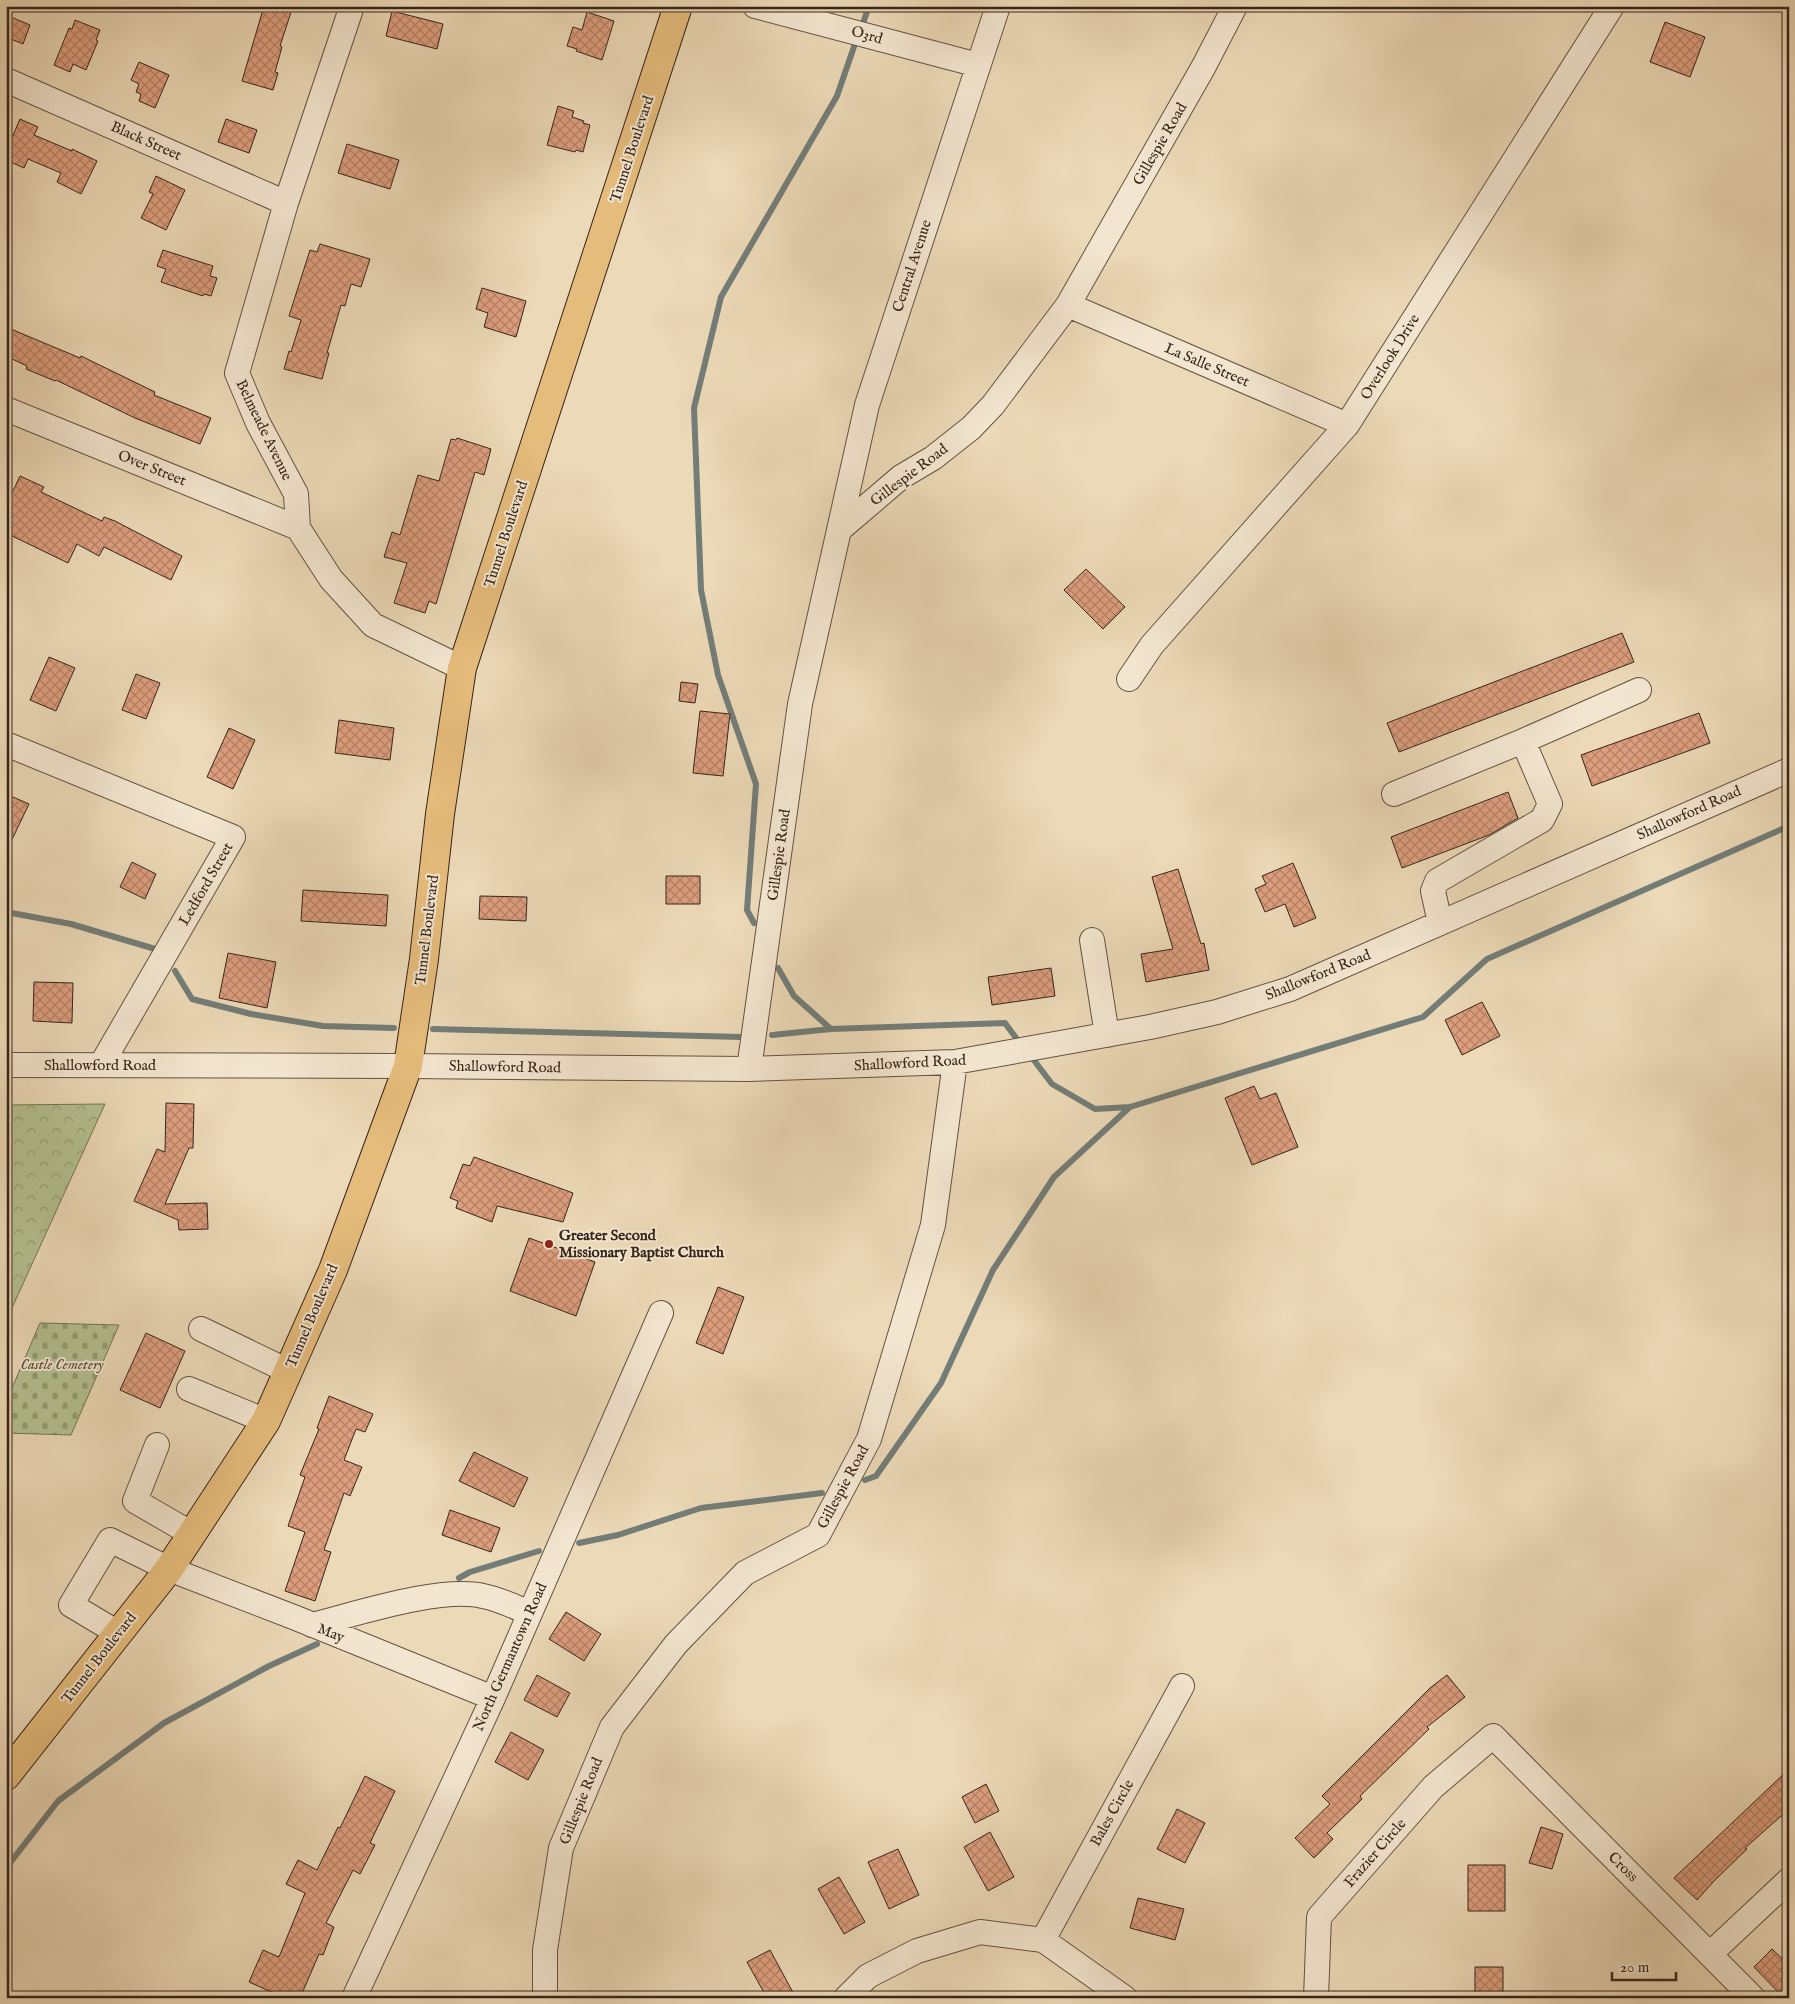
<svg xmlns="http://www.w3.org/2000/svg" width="1795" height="2004" font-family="'IM FELL English',serif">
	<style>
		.forest { fill: url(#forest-crowns); stroke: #757256 }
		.cemetery { fill: url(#cemetery-stones); stroke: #757256 }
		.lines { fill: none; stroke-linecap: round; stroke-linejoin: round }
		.stream { stroke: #737d78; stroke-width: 6 }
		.building { fill: url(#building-cross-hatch); stroke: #36251a }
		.minor-casing { stroke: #645241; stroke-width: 26 }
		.major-casing { stroke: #36251a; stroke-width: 30 }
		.minor { stroke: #f3e6d0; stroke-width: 24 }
		.major { stroke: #e6bc7c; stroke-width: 28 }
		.poi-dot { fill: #8f2418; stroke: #f3e6d0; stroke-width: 2 }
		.labels { text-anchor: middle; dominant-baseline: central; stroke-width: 4; stroke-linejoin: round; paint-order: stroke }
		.street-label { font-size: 15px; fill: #36251a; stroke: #f3e6d0 }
		.poi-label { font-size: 15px; font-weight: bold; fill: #36251a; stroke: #f3e6d0; text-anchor: start }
		.park-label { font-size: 15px; font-style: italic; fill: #564c38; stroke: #f3e6d0 }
	</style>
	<defs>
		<pattern id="forest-crowns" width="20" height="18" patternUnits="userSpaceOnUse" patternTransform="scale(1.25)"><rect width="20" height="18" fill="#b4c091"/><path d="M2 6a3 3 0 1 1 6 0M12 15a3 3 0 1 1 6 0" fill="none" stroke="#939c76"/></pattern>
		<pattern id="cemetery-stones" width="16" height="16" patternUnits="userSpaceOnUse" patternTransform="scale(1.25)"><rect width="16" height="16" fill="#b4c091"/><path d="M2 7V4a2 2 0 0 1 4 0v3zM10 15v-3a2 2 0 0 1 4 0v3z" fill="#939c76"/></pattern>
		<pattern id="building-cross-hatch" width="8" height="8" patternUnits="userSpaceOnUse" patternTransform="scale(1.25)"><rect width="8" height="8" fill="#de9e7e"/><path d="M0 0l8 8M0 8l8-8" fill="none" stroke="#b58166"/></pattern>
	</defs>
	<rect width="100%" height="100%" fill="#ecd9b7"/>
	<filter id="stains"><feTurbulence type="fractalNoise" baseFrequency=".004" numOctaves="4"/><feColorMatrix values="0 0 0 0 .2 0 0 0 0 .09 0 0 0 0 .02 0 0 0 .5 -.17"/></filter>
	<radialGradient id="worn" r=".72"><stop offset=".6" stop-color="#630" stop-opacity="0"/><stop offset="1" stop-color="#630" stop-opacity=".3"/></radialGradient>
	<path class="forest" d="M105 1104 6 1321V1105Z"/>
	<path class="cemetery" d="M40 1323 119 1325 71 1435 6 1433V1402Z"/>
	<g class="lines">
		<path class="stream" d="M861 29 869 6
			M6 912 71 924 162 951
			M754 923 747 910 756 784 718 675 701 590 694 408 721 297 837 96 857 38
			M778 968 794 996 831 1029
			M175 971 192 999 251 1014 323 1026 394 1028
			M433 1029 741 1037
			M772 1035 831 1029 1005 1023 1019 1042
			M1033 1059 1052 1084 1095 1109 1130 1107 1423 1017 1487 959 1789 826
			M865 1480 876 1476 941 1383 993 1270 1054 1177 1130 1107
			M579 1543 618 1535 701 1508 822 1493
			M459 1578 470 1572 539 1551
			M6 1868 58 1801 164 1723 269 1666 317 1644"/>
	</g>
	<path class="building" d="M264 6H293L280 46 282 47 275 72 278 73 273 90 242 81Z
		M392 11 443 24 437 49 386 36Z
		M587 12 614 21 602 60 576 51 577 49 567 46 573 27 582 30Z
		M6 15 30 25 23 44 6 37Z
		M75 20 100 30 96 40 98 41 86 70 73 64 70 72 54 65 69 28 72 29Z
		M1665 22 1705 37 1690 77 1650 62Z
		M139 62 169 75 155 108 139 101 141 94 136 92 139 84 131 80Z
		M558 106 574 111 572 117 584 121 583 123 590 125 583 152 576 150 575 152 547 145Z
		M20 119 38 127 34 135 72 151V149L97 161 81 194 57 182 61 173 28 159 24 168 6 160V152Z
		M226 119 257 130 249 153 218 142Z
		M347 144 399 160 390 189 338 173Z
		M156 176 185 190 166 230 141 218 153 194 149 192Z
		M320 244 370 259 361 287 351 284 345 306 341 305 327 353H329L322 379 284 369 289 351 291 352 301 320 289 316 310 250 317 252Z
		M163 250 213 266 210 276 217 278 211 296 204 294 203 296 161 282 166 269 157 266Z
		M482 288 526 301 516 337 484 327 488 313 476 309Z
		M6 327 80 358 81 356 155 392 154 395 211 418 200 444 135 418 56 380 55 381 26 369 27 366 6 356Z
		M457 438 491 449 484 475 475 472 436 604 429 601 425 613 394 603 407 563 384 557 392 532 400 535 418 475 439 481 451 439 456 440Z
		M20 476 44 487 41 492 102 521 104 517 115 521 182 556 171 580 104 547 99 556 77 544 68 563 6 533V506Z
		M1086 569 1125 607 1103 629 1064 590Z
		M1622 633 1634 662 1399 752 1387 723Z
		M49 657 75 668 56 711 30 700Z
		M136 674 160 683 146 719 122 710Z
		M681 682 698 684 695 703 679 701Z
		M700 711 730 714 723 776 693 773Z
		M1699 713 1710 743 1592 786 1581 755Z
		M339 720 394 728 390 760 335 753Z
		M229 728 255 740 233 789 207 777Z
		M1508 792 1518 818 1489 835 1402 868 1391 837Z
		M6 794 29 804 6 852Z
		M132 862 156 874 145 899 120 887Z
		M1293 863 1316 918 1294 927 1285 904 1265 912 1255 889 1266 884 1262 876Z
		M1178 869 1201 944 1204 943 1209 970 1146 982 1141 954 1173 949 1152 877Z
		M666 876H700V904H666Z
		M303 890 388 895 386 926 301 921Z
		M480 896 527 897 526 921 479 919Z
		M228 953 276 962 267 1008 219 998Z
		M1051 968 1055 996 992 1005 988 977Z
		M34 982 73 983 72 1023 33 1021Z
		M1482 1002 1500 1036 1462 1055 1445 1020Z
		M1254 1086 1260 1099 1276 1093 1298 1147 1252 1165 1225 1098Z
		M166 1103 194 1104 193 1148H189L165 1204 207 1203 208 1229 179 1230 178 1220 134 1201 157 1149 165 1152Z
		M474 1157 573 1193 563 1222 497 1206 492 1222 456 1208 458 1201 450 1198 463 1164 470 1166Z
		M529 1238 595 1262 576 1316 510 1291Z
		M718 1287 744 1297 723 1354 696 1343Z
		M146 1333 185 1351 160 1408 120 1390Z
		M329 1396 373 1414 365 1432 356 1429 344 1460 362 1467 350 1496 344 1493 324 1550 331 1552 315 1601 285 1591 305 1532 288 1526 305 1477 300 1475 319 1429 317 1428Z
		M474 1452 528 1478 514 1507 459 1481Z
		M450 1510 500 1528 491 1552 442 1535Z
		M566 1612 601 1634 584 1661 549 1639Z
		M537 1675 570 1693 557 1717 524 1700Z
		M1447 1675 1465 1697 1427 1727 1429 1729 1360 1796 1362 1799 1327 1833 1333 1839 1314 1858 1295 1838 1330 1804 1322 1796 1430 1688Z
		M511 1732 544 1750 528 1780 495 1762Z
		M1789 1769V1809L1745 1848 1747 1849 1714 1881 1697 1900 1674 1878Z
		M365 1776 395 1791 370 1843 375 1845 360 1874 353 1870 326 1923 334 1927 323 1955 319 1954 300 1998H285L249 1982 263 1950 279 1957 305 1893 286 1884 298 1860 317 1870 338 1827 340 1828Z
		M986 1784 999 1811 975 1823 962 1797Z
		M1177 1809 1205 1823 1185 1863 1157 1849Z
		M1541 1827 1563 1834 1552 1869 1529 1863Z
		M990 1832 1014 1877 988 1891 964 1847Z
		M898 1849 919 1895 889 1909 868 1862Z
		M1468 1865H1505V1911H1468Z
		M839 1877 865 1922 844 1934 818 1889Z
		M1138 1898 1184 1909 1175 1940 1130 1928Z
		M1772 1949 1789 1965V1998H1784L1754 1967Z
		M770 1950 796 1998H767L747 1962Z
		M1475 1967H1503V1998H1475Z"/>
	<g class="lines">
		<defs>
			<path id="minor" d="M352 6 286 203 237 373 258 423 296 494 298 528 331 579 373 625 462 668
				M755 6 978 65
				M6 80 286 203
				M1068 305 1347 425
				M6 409 298 528
				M839 530 867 405 998 6
				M1129 679 1152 645 1347 425 1612 6
				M6 744 233 837 101 1065
				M1394 794 1523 741
				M1440 923 1433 891 1437 881 1542 820 1550 804 1523 741 1639 690
				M1092 940 1107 1035
				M6 1065 408 1066 749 1069 955 1062 1150 1027 1217 1012 1290 989 1789 770
				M749 1069 800 704 839 530 901 477 933 458 971 428 993 405 1068 305 1204 66 1235 6
				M201 1329 288 1371
				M189 1389 266 1421
				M157 1445 135 1501 192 1534
				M312 1625C356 1614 441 1586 483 1596 499 1599 515 1607 530 1613
				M118 1633 71 1605 110 1540 169 1569 296 1618 493 1698
				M1043 1940 1182 1686
				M1710 1954 1789 1880
				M354 1998 493 1698 661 1313
				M545 1998V1950L561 1848 612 1727 676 1644 745 1573 818 1535 869 1439 933 1225 955 1062
				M846 1998 868 1976 917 1951 980 1932 1043 1940 1125 1998
				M1316 1998 1319 1917 1433 1787 1493 1736 1753 1998"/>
			<path id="major" d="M6 1776 169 1569 266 1421 333 1270 408 1066 424 959 440 814 462 668 678 6"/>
		</defs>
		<use href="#minor" class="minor-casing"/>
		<use href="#major" class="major-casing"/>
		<use href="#minor" class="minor"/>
		<use href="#major" class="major"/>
	</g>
	<circle class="poi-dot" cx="549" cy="1244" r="5"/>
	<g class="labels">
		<g class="street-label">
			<text transform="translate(867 35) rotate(16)">O3rd</text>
			<text transform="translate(146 141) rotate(24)">Black Street</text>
			<text transform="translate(1160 144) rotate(-60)">Gillespie Road</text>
			<text transform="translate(632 149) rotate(-72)">Tunnel Boulevard</text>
			<text transform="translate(912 266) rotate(-72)">Central Avenue</text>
			<text transform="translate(1390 357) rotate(-58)">Overlook Drive</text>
			<text transform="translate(1207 365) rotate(23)">La Salle Street</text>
			<text transform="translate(264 430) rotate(64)">Belmeade Avenue</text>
			<text transform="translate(152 468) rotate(22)">Over Street</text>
			<text transform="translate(909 475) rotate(-37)">Gillespie Road</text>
			<text transform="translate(506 534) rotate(-72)">Tunnel Boulevard</text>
			<text transform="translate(1689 813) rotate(-24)">Shallowford Road</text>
			<text transform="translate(779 855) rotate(-82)">Gillespie Road</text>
			<text transform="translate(206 884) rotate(-60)">Ledford Street</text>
			<text transform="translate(427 930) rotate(-83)">Tunnel Boulevard</text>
			<text transform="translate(1318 975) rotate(-22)">Shallowford Road</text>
			<text transform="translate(910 1063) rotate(-3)">Shallowford Road</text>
			<text x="100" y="1065">Shallowford Road</text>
			<text transform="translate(505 1067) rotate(1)">Shallowford Road</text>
			<text transform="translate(312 1316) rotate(-67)">Tunnel Boulevard</text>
			<text transform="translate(843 1487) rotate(-62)">Gillespie Road</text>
			<text transform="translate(331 1633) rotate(22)">May</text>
			<text transform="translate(510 1657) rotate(-66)">North Germantown Road</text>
			<text transform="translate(99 1658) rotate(-52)">Tunnel Boulevard</text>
			<text transform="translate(581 1801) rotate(-68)">Gillespie Road</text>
			<text transform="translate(1112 1813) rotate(-61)">Bales Circle</text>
			<text transform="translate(1375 1853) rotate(-49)">Frazier Circle</text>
			<text transform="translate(1623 1867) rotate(45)">Cross</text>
		</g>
		<g class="poi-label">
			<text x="559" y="1235">Greater Second<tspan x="559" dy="17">Missionary Baptist Church</tspan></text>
		</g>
		<g class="park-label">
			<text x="62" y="1364">Castle Cemetery</text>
		</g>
	</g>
	<rect width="1795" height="2004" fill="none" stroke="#ecd9b7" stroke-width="25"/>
	<rect x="8" y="8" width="1780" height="1989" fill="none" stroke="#36251a" stroke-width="2.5"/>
	<rect x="12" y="12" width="1770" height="1979" fill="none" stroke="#36251a"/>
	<path d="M1612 1972v8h64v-8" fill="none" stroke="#36251a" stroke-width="2.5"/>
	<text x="1620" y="1972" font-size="15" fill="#36251a" stroke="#f3e6d0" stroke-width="4" paint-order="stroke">20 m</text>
	<rect width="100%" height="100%" filter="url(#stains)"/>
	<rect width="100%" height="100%" fill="url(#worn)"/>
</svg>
